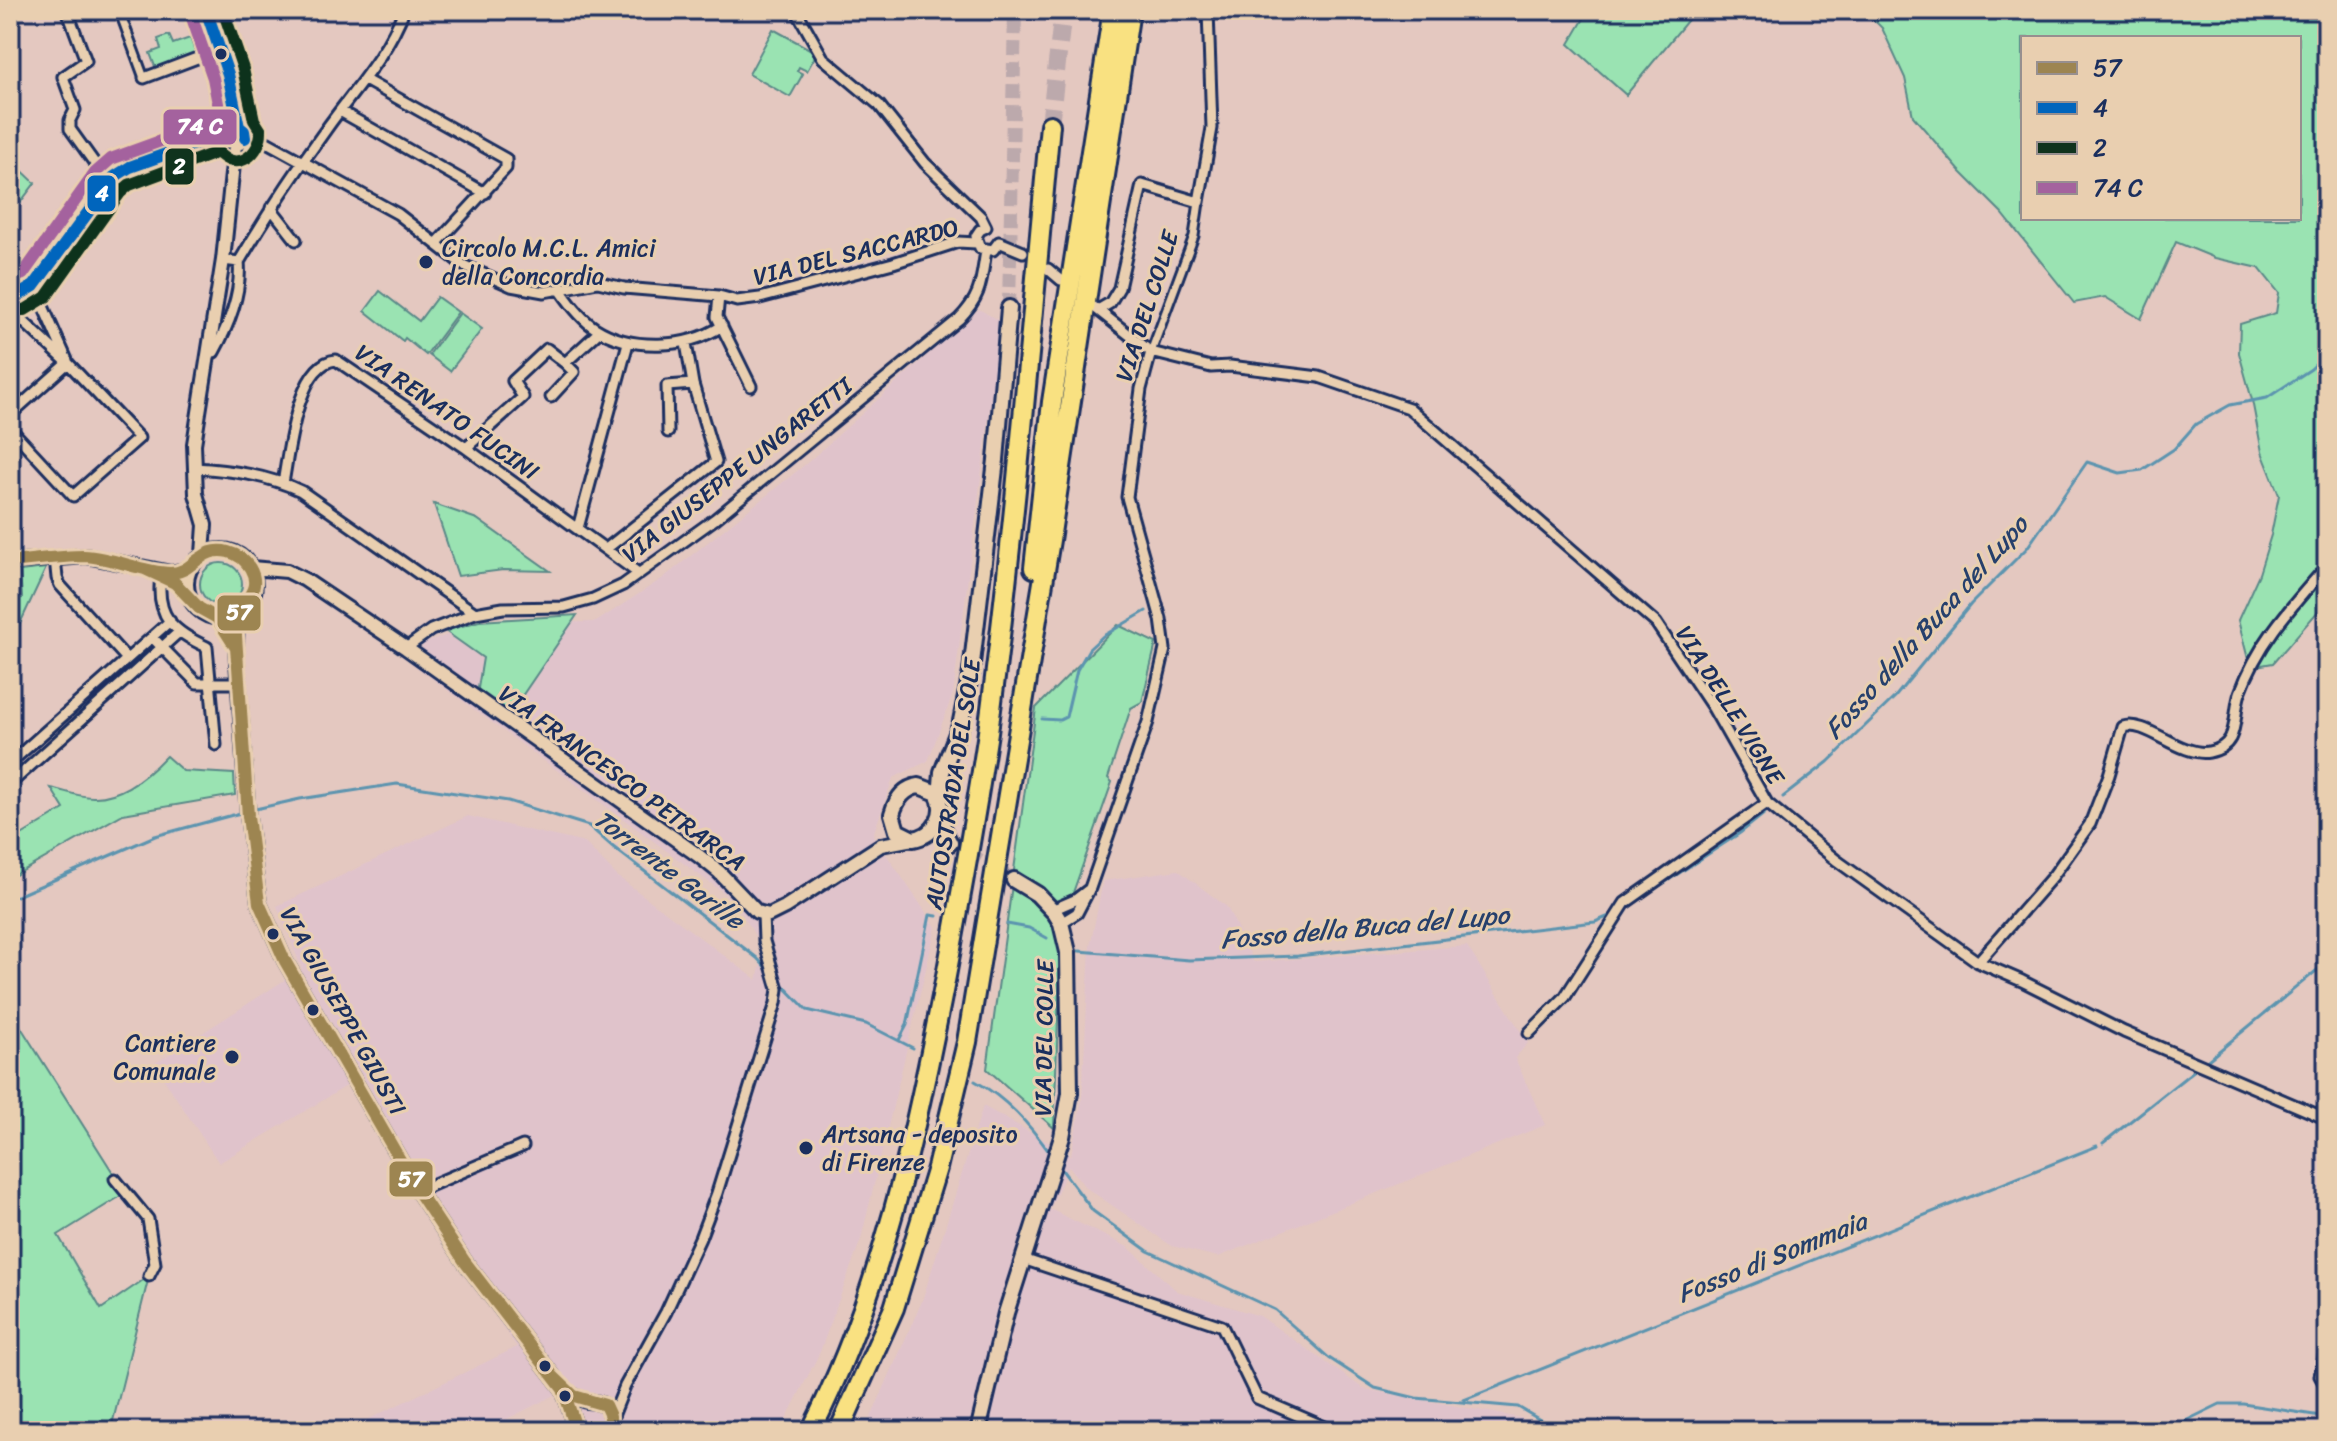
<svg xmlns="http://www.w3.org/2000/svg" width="2337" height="1441" font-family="Sriracha,sans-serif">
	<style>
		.built { fill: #e0c3cb }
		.green { fill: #9ae3b2; stroke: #5a8988; stroke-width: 2; fill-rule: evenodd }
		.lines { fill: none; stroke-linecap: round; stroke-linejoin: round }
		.stream { stroke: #5c94af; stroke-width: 3 }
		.secondary-tunnel { stroke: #bca9ac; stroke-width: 14; stroke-dasharray: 14 7; stroke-linecap: butt }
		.motorway-tunnel { stroke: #bca9ac; stroke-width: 18; stroke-dasharray: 18 9; stroke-linecap: butt }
		.pedestrian-casing { stroke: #1b2f5e; stroke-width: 13 }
		.minor-casing { stroke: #1b2f5e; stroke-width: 15 }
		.tertiary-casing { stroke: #1b2f5e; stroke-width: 18 }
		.secondary-casing { stroke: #1b2f5e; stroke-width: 20 }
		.motorway-casing { stroke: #1b2f5e; stroke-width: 24 }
		.pedestrian { stroke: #e9cfb0; stroke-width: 7 }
		.minor { stroke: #e9cfb0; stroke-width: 9 }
		.tertiary { stroke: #e9cfb0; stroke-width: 12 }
		.secondary { stroke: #e9cfb0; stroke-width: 14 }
		.motorway { stroke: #f9e181; stroke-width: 18 }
		.bus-1-casing { stroke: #e9cfb0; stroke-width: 18 }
		.bus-2-casing { stroke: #e9cfb0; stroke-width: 18 }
		.bus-3-casing { stroke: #e9cfb0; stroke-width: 18 }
		.bus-4-casing { stroke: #e9cfb0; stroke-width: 18 }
		.bus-1 { stroke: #9d8551; stroke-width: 12 }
		.bus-2 { stroke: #0065bd; stroke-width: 12 }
		.bus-3 { stroke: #10331d; stroke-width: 12 }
		.bus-4 { stroke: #a4629e; stroke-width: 12 }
		.bus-dot { fill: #1b2f5e; stroke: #e9cfb0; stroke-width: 3 }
		.labels { text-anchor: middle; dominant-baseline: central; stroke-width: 6; stroke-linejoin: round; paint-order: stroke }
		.poi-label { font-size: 24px; fill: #1b2f5e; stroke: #e9cfb0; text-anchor: start }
		.street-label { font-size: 24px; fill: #1b2f5e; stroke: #e9cfb0 }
		.water-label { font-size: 26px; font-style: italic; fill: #26406c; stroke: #e9cfb0 }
		.line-badge { stroke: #e9cfb0; stroke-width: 3 }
		.badge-label { font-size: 22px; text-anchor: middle; font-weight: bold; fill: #fff }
	</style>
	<rect width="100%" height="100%" fill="#e4c8c0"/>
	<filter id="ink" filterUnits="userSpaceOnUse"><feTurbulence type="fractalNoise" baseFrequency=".0125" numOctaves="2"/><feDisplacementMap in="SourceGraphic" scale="16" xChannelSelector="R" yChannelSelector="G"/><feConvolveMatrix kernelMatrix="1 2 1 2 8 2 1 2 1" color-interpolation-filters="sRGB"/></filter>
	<g filter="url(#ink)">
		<path class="built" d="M979 309 1001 322 953 694 928 761 893 778 873 835 936 927 861 1239 820 1352 780 1431H577L555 1395 483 1431H344L517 1347 411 1195 353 1082 219 1163 154 1064 302 969 277 906 468 816 585 843 617 876 757 980 764 951 735 901 411 663 424 643 483 623 596 622 663 578 807 463Z
			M1178 870 1227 907 1254 962 1467 946 1528 1043 1515 1058 1545 1125 1218 1257 1172 1246 1085 1187 1069 1166 1050 1209 1128 1247 1177 1291 1260 1316 1364 1389 1521 1418 1537 1431H865L922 1301 983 1106 1071 1155 1082 1099 1090 947 1103 881Z"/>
		<path class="green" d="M1589 10H1696L1626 95 1569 44Z
			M1864 10H2327V601L2273 663 2250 667 2238 620 2259 574 2271 535 2279 495 2262 452 2252 400 2239 353 2240 324 2276 313 2279 293 2259 268 2215 258 2176 242 2141 319 2105 297 2074 303 2002 213 1959 170 1913 116 1905 78 1882 28ZM2023 38H2299V218H2023Z
			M773 29 817 53 807 71 799 67 797 71 803 74 790 97 749 74Z
			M169 35 173 44 190 38 196 54 156 69 150 53 161 49 158 39Z
			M10 159 35 183 10 216Z
			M380 291 419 321 437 297 458 312 426 355 405 338 403 341 365 311Z
			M460 313 482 329 450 371 429 355Z
			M434 504 477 519 550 571 503 570 458 576Z
			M200 584a21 21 0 1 1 42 0a21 21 0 1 1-42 0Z
			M46 568 10 645V599L22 598 20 571Z
			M577 615 509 715 477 694 483 658 445 631 479 621Z
			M1118 625 1156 643 1142 702 1131 708 1108 778 1112 782 1069 904 1060 963 1054 1128 987 1069 1036 708Z
			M166 756 183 771 234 774 235 795 123 814 10 878V842L64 809 51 788C65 791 81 798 95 797 123 797 148 775 166 756Z
			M10 1010 122 1187 124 1194 58 1235 101 1309 149 1276 111 1429 105 1431H10Z"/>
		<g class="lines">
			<path class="stream" d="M1042 719 1060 720 1066 717 1077 670 1089 649 1103 636 1146 611
				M1783 797 1828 762 1895 697 1971 604 2027 548 2087 462 2120 473 2142 470 2174 449 2196 424 2230 405 2267 398 2311 369 2327 353
				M251 810 300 799 397 784 508 801 589 826 613 847 757 958 769 971
				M10 899 155 836 244 812
				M1623 910 1740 833 1765 813
				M1007 924 1029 928 1047 938
				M1079 951 1189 960 1298 956 1595 922 1612 915
				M780 982 807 1010 866 1024 913 1048
				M899 1040 907 1025 930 915 937 916
				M2208 1060 2327 962
				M975 1081C1006 1098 1029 1124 1050 1153
				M2103 1143 2196 1069
				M1059 1166 1093 1211 1148 1251 1275 1310 1329 1358 1375 1388 1416 1398 1518 1407 1559 1431
				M1464 1400 2097 1146
				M2165 1431 2220 1404H2243L2327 1417"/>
			<path class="secondary-tunnel" d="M1009 308 1015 10
				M950 843 1014 880"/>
			<path class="motorway-tunnel" d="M1050 125 1063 10"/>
			<defs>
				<path id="pedestrian" d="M119 10 144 78
					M1151 352 1194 236 1199 202"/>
				<path id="minor" d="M67 10 86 61 63 77 75 110 70 120V129L108 182
					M796 10 823 58 879 105 925 163 981 217 986 227
					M144 78 221 49
					M365 80 506 159V168L437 243
					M340 111 485 193
					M243 129 398 214 463 265 511 286 544 292 598 282 624 288 719 296 737 301 760 298 893 263 958 242 976 243
					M271 208 296 240
					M986 227 980 230 976 236 980 248 993 250 999 242
					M999 242 1023 252
					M223 260 239 262C266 216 295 172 327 128 355 89 387 55 404 10
					M1048 269 1061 280
					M34 286 67 360
					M561 291C570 304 581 319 595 328 631 351 687 349 722 326
					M719 296 717 317 751 386
					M1094 307 1151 352 1211 367 1230 366 1319 377 1409 408 1656 623 1713 708 1767 803 1836 860 1978 962 2022 981 2124 1032 2327 1119
					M10 309 68 363 139 438 73 496 10 428
					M1098 310 1110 303 1119 288 1142 185 1199 202 1212 128 1208 10
					M208 352H214C229 325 242 294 239 262
					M551 397 574 372 565 363
					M10 415 68 363
					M668 432 667 386 693 384
					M466 448 523 397 513 381 547 349 565 363 600 331
					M194 468C231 470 267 475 301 491L475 613
					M283 483C289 452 297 363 336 360L466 448 638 573
					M578 528 628 343
					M606 549 716 462 693 384 686 343
					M55 558 57 578 60 585 127 659
					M161 576C155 617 174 632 207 647L216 745
					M152 637 197 683H240
					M406 648 431 630 475 613 503 608 564 607 593 599 623 585 715 519 959 319C982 296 981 281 986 251
					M10 763 170 621
					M10 784 179 632
					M1052 910 1075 900 1088 890
					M1061 923 1077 913 1090 888 1148 722 1165 649 1161 619 1127 497 1141 389 1151 352
					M1978 962 2053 876 2090 824 2109 775 2123 727C2146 719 2180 757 2209 752 2241 746 2232 717 2240 693 2258 642 2292 606 2327 566
					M1529 1033 1565 997 1625 903 1767 803
					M115 1179 148 1219 155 1264 149 1276
					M418 1191 523 1146
					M1023 1259 1222 1326 1257 1398 1334 1431
					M2327 1343 2320 1376 2327 1388
					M611 1421 625 1386 666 1312 700 1238 717 1193 776 1003 778 989 764 941 763 914"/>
				<path id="tertiary" d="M10 294 19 295 34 286 114 177 130 167 219 135 226 136
					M187 584a34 34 0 1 1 68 0a34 34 0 1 1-68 0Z
					M203 554 205 525 196 494 194 444 223 260 235 145 243 142 245 135 239 127 228 74 206 10
					M10 562 86 556 171 573 189 569
					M251 568 287 571 305 580 406 648 699 856 719 872 757 912 769 915 785 907 881 845 913 839
					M237 614 236 648 248 816 259 903 285 961 418 1191 465 1262 563 1389 577 1431
					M563 1389C570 1393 579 1400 587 1401 610 1403 611 1409 610 1431"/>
				<path id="secondary" d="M919 786 937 793C948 813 935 836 913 839L897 831 892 814C896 800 904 788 919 786Z
					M940 799 942 772 960 726 971 672 996 460 1009 308
					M942 814 943 830 950 843
					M978 1431 1006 1313 1062 1137 1070 1093 1068 952 1061 923 1055 913 1037 894 1014 880"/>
				<path id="motorway" d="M1034 568 1052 402 1113 10
					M811 1431C883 1289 916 1132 946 976 961 895 976 814 988 732 1015 530 1031 327 1050 125
					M839 1431 894 1308 937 1168 967 1042 1050 540 1130 10"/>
			</defs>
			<use href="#pedestrian" class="pedestrian-casing"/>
			<use href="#minor" class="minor-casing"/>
			<use href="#tertiary" class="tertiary-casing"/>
			<use href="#secondary" class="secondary-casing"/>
			<use href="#motorway" class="motorway-casing"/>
			<use href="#pedestrian" class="pedestrian"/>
			<use href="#minor" class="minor"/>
			<use href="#tertiary" class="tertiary"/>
			<use href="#secondary" class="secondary"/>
			<use href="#motorway" class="motorway"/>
			<defs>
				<path id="bus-1" d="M10 562C34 560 60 556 84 556 113 557 141 572 170 573 185 573 190 564 202 557 218 545 240 552 250 568 261 587 248 597 239 612 235 618 236 629 236 636L248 816 259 903 285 961 418 1191 465 1262 563 1389 577 1431
					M145 569 175 583 199 608 217 618 236 648 237 660
					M553 1376 574 1396 605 1405 610 1416V1431"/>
				<path id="bus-2" d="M206 10 228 74 239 127 244 131 245 138
					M10 294 19 295 34 286 114 177 130 167 219 135 226 136"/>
				<path id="bus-3" d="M10 310H25L46 297 120 193 129 185 218 152C236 173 261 155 261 131L254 120 243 69 223 10"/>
				<path id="bus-4" d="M12 278 23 274 95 173 111 159 221 119 213 78 191 15"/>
			</defs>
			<use href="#bus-1" class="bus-1-casing"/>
			<use href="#bus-2" class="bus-2-casing"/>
			<use href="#bus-3" class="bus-3-casing"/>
			<use href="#bus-4" class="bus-4-casing"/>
			<use href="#bus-1" class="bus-1"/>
			<use href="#bus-2" class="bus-2"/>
			<use href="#bus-3" class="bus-3"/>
			<use href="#bus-4" class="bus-4"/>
		</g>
	</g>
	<g class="bus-dot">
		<circle cx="221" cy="54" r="7"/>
		<circle cx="426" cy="262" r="8"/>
		<circle cx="273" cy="934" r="7"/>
		<circle cx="313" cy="1010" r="7"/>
		<circle cx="232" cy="1057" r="8"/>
		<circle cx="806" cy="1148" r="8"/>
		<circle cx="545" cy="1366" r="7"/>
		<circle cx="565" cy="1396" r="7"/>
	</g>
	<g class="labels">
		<g class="poi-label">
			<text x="442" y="248">Circolo M.C.L. Amici<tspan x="442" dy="28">della Concordia</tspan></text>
			<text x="216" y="1043" text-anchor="end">Cantiere<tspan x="216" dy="28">Comunale</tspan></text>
			<text x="822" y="1134">Artsana - deposito<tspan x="822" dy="28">di Firenze</tspan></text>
		</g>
		<g class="street-label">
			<text transform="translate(856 252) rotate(-14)">VIA DEL SACCARDO</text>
			<text transform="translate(1147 306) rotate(-72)">VIA DEL COLLE</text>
			<text transform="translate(447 412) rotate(35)">VIA RENATO FUCINI</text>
			<text transform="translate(737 470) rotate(-38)">VIA GIUSEPPE UNGARETTI</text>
			<text transform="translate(1730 705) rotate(58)">VIA DELLE VIGNE</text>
			<text transform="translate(622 778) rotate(36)">VIA FRANCESCO PETRARCA</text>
			<text transform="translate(953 784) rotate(-81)">AUTOSTRADA DEL SOLE</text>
			<text transform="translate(343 1011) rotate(61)">VIA GIUSEPPE GIUSTI</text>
			<text transform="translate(1044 1038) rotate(-89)">VIA DEL COLLE</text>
		</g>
		<g class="water-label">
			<text transform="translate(1926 627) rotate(-48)">Fosso della Buca del Lupo</text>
			<text transform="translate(669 869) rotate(37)">Torrente Garille</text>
			<text transform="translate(1365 927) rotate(-5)">Fosso della Buca del Lupo</text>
			<text transform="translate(1772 1257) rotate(-22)">Fosso di Sommaia</text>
		</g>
	</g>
	<g class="line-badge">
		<rect x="162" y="108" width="76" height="38" rx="8" fill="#a4629e"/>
		<rect x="164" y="147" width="31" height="39" rx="8" fill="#10331d"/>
		<rect x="86" y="174" width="31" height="39" rx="8" fill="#0065bd"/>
		<rect x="216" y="594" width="46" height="38" rx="8" fill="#9d8551"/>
		<rect x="388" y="1160" width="46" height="38" rx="8" fill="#9d8551"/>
	</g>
	<g class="badge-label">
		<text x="200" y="134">74 C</text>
		<text x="179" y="174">2</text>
		<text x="102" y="201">4</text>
		<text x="239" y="620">57</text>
		<text x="411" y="1187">57</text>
	</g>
	<rect width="2337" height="1441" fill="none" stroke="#e9cfb0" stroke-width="40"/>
	<rect x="20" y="20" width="2297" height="1401" fill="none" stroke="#1b2f5e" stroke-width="3" filter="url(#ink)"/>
	<rect x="2021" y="36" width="280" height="184" fill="#e9cfb0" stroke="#978f8f" stroke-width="2"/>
	<rect x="2037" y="62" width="40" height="12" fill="#9d8551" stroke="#978f8f" stroke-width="2"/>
	<text x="2093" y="76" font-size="24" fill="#1b2f5e">57</text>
	<rect x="2037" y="102" width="40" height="12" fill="#0065bd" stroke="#978f8f" stroke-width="2"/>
	<text x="2093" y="116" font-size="24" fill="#1b2f5e">4</text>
	<rect x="2037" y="142" width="40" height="12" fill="#10331d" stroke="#978f8f" stroke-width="2"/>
	<text x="2093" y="156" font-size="24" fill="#1b2f5e">2</text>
	<rect x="2037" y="182" width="40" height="12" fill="#a4629e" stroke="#978f8f" stroke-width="2"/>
	<text x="2093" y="196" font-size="24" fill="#1b2f5e">74 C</text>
</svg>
